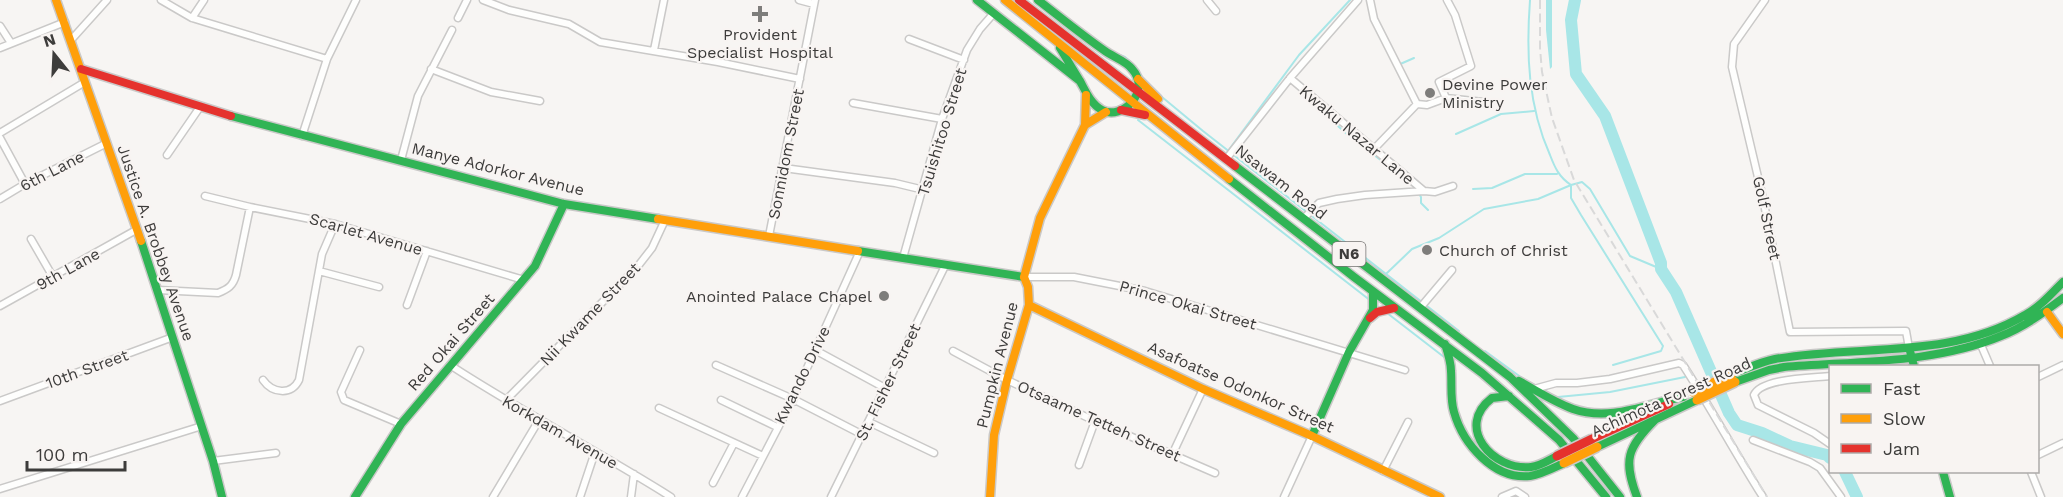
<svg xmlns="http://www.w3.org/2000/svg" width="2063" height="497" font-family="'Work Sans',sans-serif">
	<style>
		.water { fill: #a8e6e7 }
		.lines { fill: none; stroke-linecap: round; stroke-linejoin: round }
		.stream { stroke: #a8e6e7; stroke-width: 2 }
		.river { stroke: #a8e6e7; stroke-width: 12 }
		.street-casing { stroke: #cac9c8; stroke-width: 9 }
		.fast-casing { stroke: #cac9c8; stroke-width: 11 }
		.slow-casing { stroke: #cac9c8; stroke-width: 11 }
		.jam-casing { stroke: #cac9c8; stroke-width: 11 }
		.street { stroke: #fefefd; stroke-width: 6 }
		.fast { stroke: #30b455; stroke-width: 8 }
		.slow { stroke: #ff9f0a; stroke-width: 8 }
		.jam { stroke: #e5322d; stroke-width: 8 }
		.rail { stroke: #d9d9d9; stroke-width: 2; stroke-dasharray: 9 4.5; stroke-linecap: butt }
		.slow-bridge-casing { stroke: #cac9c8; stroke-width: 12; stroke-linecap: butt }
		.jam-bridge-casing { stroke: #cac9c8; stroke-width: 12; stroke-linecap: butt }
		.slow-bridge { stroke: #ff9f0a; stroke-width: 9 }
		.jam-bridge { stroke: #e5322d; stroke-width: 9 }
		.poi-dot { fill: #7e7d7b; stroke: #f8f4f2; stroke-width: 2 }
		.labels { text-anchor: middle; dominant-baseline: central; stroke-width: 4.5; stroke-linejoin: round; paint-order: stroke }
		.shield { fill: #f8f4f2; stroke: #757372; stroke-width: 1.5 }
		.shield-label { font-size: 15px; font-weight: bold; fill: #3d3c3b }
		.poi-label { font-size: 16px; fill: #3d3c3b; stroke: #f8f4f2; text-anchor: start }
		.street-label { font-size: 16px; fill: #3d3c3b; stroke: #f8f4f2 }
	</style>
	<rect width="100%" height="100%" fill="#f7f5f3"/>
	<path class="water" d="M1546 0H1552V67L1550 69 1546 30Z"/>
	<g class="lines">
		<path class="stream" d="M1530 0C1526 53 1528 106 1550 155 1555 168 1559 177 1571 185L1582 182 1590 189 1630 256 1661 269
			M1115 53 1125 57 1135 66
			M1398 65 1414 58
			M1162 97 1203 131 1459 331
			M1329 118 1349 136 1399 174
			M1138 120 1371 301
			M1456 134 1501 114 1534 111
			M1228 151 1299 55 1350 0
			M1473 189 1492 188 1525 174H1557
			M1419 194 1421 197V203L1428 210
			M1387 273 1412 249 1439 238 1484 209 1538 199 1571 185V198L1581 215 1663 346 1661 351 1613 365
			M1387 313 1444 357
			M1485 351 1522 378
			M1558 397 1610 392 1685 377"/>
		<path class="river" d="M1575 0 1571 20 1576 74 1605 116 1661 263V269L1676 292 1729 413 1737 425 1762 433 1790 446 1827 455 1830 458
			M1845 472 1857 497"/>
		<defs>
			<path id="street" d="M161 0 192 18 327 59
				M483 0 509 10 569 24 600 42 718 62 800 79
				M799 0 814 4
				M1207 0 1216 11
				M1370 0 1374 19 1417 104
				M1765 0 1734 44 1732 67 1762 194 1790 332 1906 331 1909 348
				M192 18 204 0
				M458 18 467 0
				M0 26 11 43
				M909 39 964 60
				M71 40 107 0
				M0 48 65 22
				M654 50 664 0
				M431 69 491 92 540 101
				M1290 78 1424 191
				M1446 98 1439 82 1471 66 1455 15 1447 0
				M853 103 942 119
				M0 133 85 82
				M302 136 327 59 356 0
				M0 138 25 184
				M1374 149 1417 104 1427 105 1446 98 1483 102
				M167 155 200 107
				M1227 158 1290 78 1358 0
				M401 160 418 96 452 30
				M784 168 895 183 924 190
				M205 196 250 207 335 224 524 280
				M0 199 25 184 105 144
				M1304 218 1319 203 1337 199 1365 195 1424 191 1435 192 1453 186
				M769 236 815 0
				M31 239 53 277
				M903 258 942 119 967 50 980 29 994 13
				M319 271 379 287
				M1024 277H1074L1145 291 1405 370
				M158 290 218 293C228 289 233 286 236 275L250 207
				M407 305 427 251
				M0 306 136 230
				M1420 308 1452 270
				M1981 345 1990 366
				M360 350 341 392 344 400 401 424
				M815 350 885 388
				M953 351 1007 380 1095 421 1215 473
				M450 365C522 412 598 451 671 497
				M716 365 793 399 863 435
				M1830 376C1813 378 1761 378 1754 395L1758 405 1814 433 1830 444
				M2038 377 2063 365
				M263 380C272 393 291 396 299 380L322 254 335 224
				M1534 389 1556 383H1577L1610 379 1679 363 1683 365C1711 408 1735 453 1763 497
				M721 400 777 427
				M0 401 173 337
				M505 401 638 266 652 248 665 220
				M659 408 763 456
				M869 422 934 453
				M1753 440 1810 462 1820 468 1841 497
				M1172 455 1203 389
				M2038 455 2063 443
				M213 461 276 453
				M1079 465 1095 421
				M1383 471 1408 422
				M2031 472 2041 497
				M713 483 734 443
				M0 489 202 426
				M493 497 539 420
				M580 497 595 452
				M631 497 634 474
				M742 497 793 399 860 251
				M831 497 945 266
				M1284 497 1312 436
				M1502 497 1516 491 1525 497"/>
			<path id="fast" d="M977 0 1080 81C1086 92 1091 104 1102 110 1122 121 1152 91 1132 69 1126 61 1113 57 1105 51 1082 35 1060 17 1038 0
				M1060 48 1080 81
				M231 116 564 204 658 219
				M1235 166 1510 377 1573 438 1620 497
				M1229 179 1354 277 1482 373 1559 440 1606 497
				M141 241 213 461 222 497
				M858 251 1024 277
				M1445 344C1448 353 1451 362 1451 371 1452 385 1450 399 1454 412 1463 444 1494 480 1530 476 1542 474 1553 468 1564 463
				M1910 351 1914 366
				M1732 374C1746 369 1760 362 1775 359 1859 344 1949 360 2025 315 2040 307 2051 294 2063 282
				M1519 381C1537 391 1554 402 1573 409 1610 422 1647 404 1683 397
				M1735 382 1769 370 1784 367C1855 361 1933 364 2001 336 2024 327 2043 313 2063 298
				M1509 396 1492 398C1454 427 1493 471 1531 467 1540 466 1549 460 1557 456
				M1312 436 1349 352 1373 310V292
				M1597 447 1697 400
				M1943 472 1950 497
				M355 497 401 424 535 266 564 204
				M1637 497C1623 460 1627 448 1655 420"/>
			<path id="slow" d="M56 0 141 241
				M1005 0 1229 179
				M1138 79 1158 99
				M1085 125 1106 112
				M658 219 858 251
				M1024 277 1040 218 1085 125 1086 95
				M1029 305 1203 389 1312 436 1440 497
				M2047 312 2063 334
				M990 497 994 435 1007 380 1029 305 1028 287 1024 277"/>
			<path id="jam" d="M1019 0 1235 166
				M81 69 231 116
				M1121 110 1145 115
				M1370 318 1377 312 1394 308
				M1592 439 1669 404"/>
		</defs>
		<use href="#street" class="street-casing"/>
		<use href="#fast" class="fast-casing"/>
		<use href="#slow" class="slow-casing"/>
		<use href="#jam" class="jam-casing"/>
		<use href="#street" class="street"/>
		<use href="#fast" class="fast"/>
		<use href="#slow" class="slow"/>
		<use href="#jam" class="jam"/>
		<path class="rail" d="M1540 0V48L1542 72 1552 118 1574 180 1767 497"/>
		<defs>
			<path id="slow-bridge" d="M1693 392 1732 374
				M1697 400 1735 382
				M1564 463 1597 447"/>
			<path id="jam-bridge" d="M1557 456 1592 439"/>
		</defs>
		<use href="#slow-bridge" class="slow-bridge-casing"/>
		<use href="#jam-bridge" class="jam-bridge-casing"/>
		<use href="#slow-bridge" class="slow-bridge"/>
		<use href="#jam-bridge" class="jam-bridge"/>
	</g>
	<g class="poi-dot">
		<path d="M757 5h6v6h6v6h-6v6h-6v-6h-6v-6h6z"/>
		<circle cx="1430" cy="93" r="6"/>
		<circle cx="1427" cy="250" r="6"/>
		<circle cx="884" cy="296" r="6"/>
	</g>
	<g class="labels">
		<rect class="shield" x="1332.5" y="242" width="33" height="24" rx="4.5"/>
		<g class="shield-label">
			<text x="1349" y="254">N6</text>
		</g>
		<g class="poi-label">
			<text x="760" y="34" text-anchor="middle">Provident<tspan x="760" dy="18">Specialist Hospital</tspan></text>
			<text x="1442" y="84">Devine Power<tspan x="1442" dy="18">Ministry</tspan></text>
			<text x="1439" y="250">Church of Christ</text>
			<text x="872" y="296" text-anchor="end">Anointed Palace Chapel</text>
		</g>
		<g class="street-label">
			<text transform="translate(942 132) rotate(-73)">Tsuishitoo Street</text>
			<text transform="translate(1357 135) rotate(40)">Kwaku Nazar Lane</text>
			<text transform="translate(786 154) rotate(-79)">Sonnidom Street</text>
			<text transform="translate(498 169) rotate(14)">Manye Adorkor Avenue</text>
			<text transform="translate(52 171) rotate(-27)">6th Lane</text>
			<text transform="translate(1281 182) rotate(38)">Nsawam Road</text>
			<text transform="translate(1767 218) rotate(78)">Golf Street</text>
			<text transform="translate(366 234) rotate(16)">Scarlet Avenue</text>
			<text transform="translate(156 243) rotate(71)">Justice A. Brobbey Avenue</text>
			<text transform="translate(68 269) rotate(-29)">9th Lane</text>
			<text transform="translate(1188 305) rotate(16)">Prince Okai Street</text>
			<text transform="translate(590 314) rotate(-46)">Nii Kwame Street</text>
			<text transform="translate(451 342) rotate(-49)">Red Okai Street</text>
			<text transform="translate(997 365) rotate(-76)">Pumpkin Avenue</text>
			<text transform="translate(87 369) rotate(-20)">10th Street</text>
			<text transform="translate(802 375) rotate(-64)">Kwando Drive</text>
			<text transform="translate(888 382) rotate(-64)">St. Fisher Street</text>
			<text transform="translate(1241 387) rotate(24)">Asafoatse Odonkor Street</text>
			<text transform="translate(1671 397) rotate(-24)">Achimota Forest Road</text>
			<text transform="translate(1099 421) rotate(24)">Otsaame Tetteh Street</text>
			<text transform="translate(560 432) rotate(30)">Korkdam Avenue</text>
		</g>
	</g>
	<rect x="1829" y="365" width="210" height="108" fill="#f8f4f2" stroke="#adaaa9" stroke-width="1.5"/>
	<rect x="1841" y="384" width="30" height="9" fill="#30b455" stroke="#adaaa9" stroke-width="1.5"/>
	<text x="1883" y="395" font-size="18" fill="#3d3c3b">Fast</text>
	<rect x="1841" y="414" width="30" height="9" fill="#ff9f0a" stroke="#adaaa9" stroke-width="1.5"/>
	<text x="1883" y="425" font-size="18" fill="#3d3c3b">Slow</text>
	<rect x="1841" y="444" width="30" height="9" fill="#e5322d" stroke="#adaaa9" stroke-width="1.5"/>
	<text x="1883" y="455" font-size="18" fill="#3d3c3b">Jam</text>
	<g transform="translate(54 54) rotate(342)" stroke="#f8f4f2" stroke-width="4.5" paint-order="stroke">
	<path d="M0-4.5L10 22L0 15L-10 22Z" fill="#3d3c3b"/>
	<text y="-9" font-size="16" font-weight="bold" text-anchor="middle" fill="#3d3c3b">N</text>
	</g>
	<path d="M27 461v9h98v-9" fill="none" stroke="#3d3c3b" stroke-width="3"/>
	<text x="36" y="461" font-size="18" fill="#3d3c3b" stroke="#f8f4f2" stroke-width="4.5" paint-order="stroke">100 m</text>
</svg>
